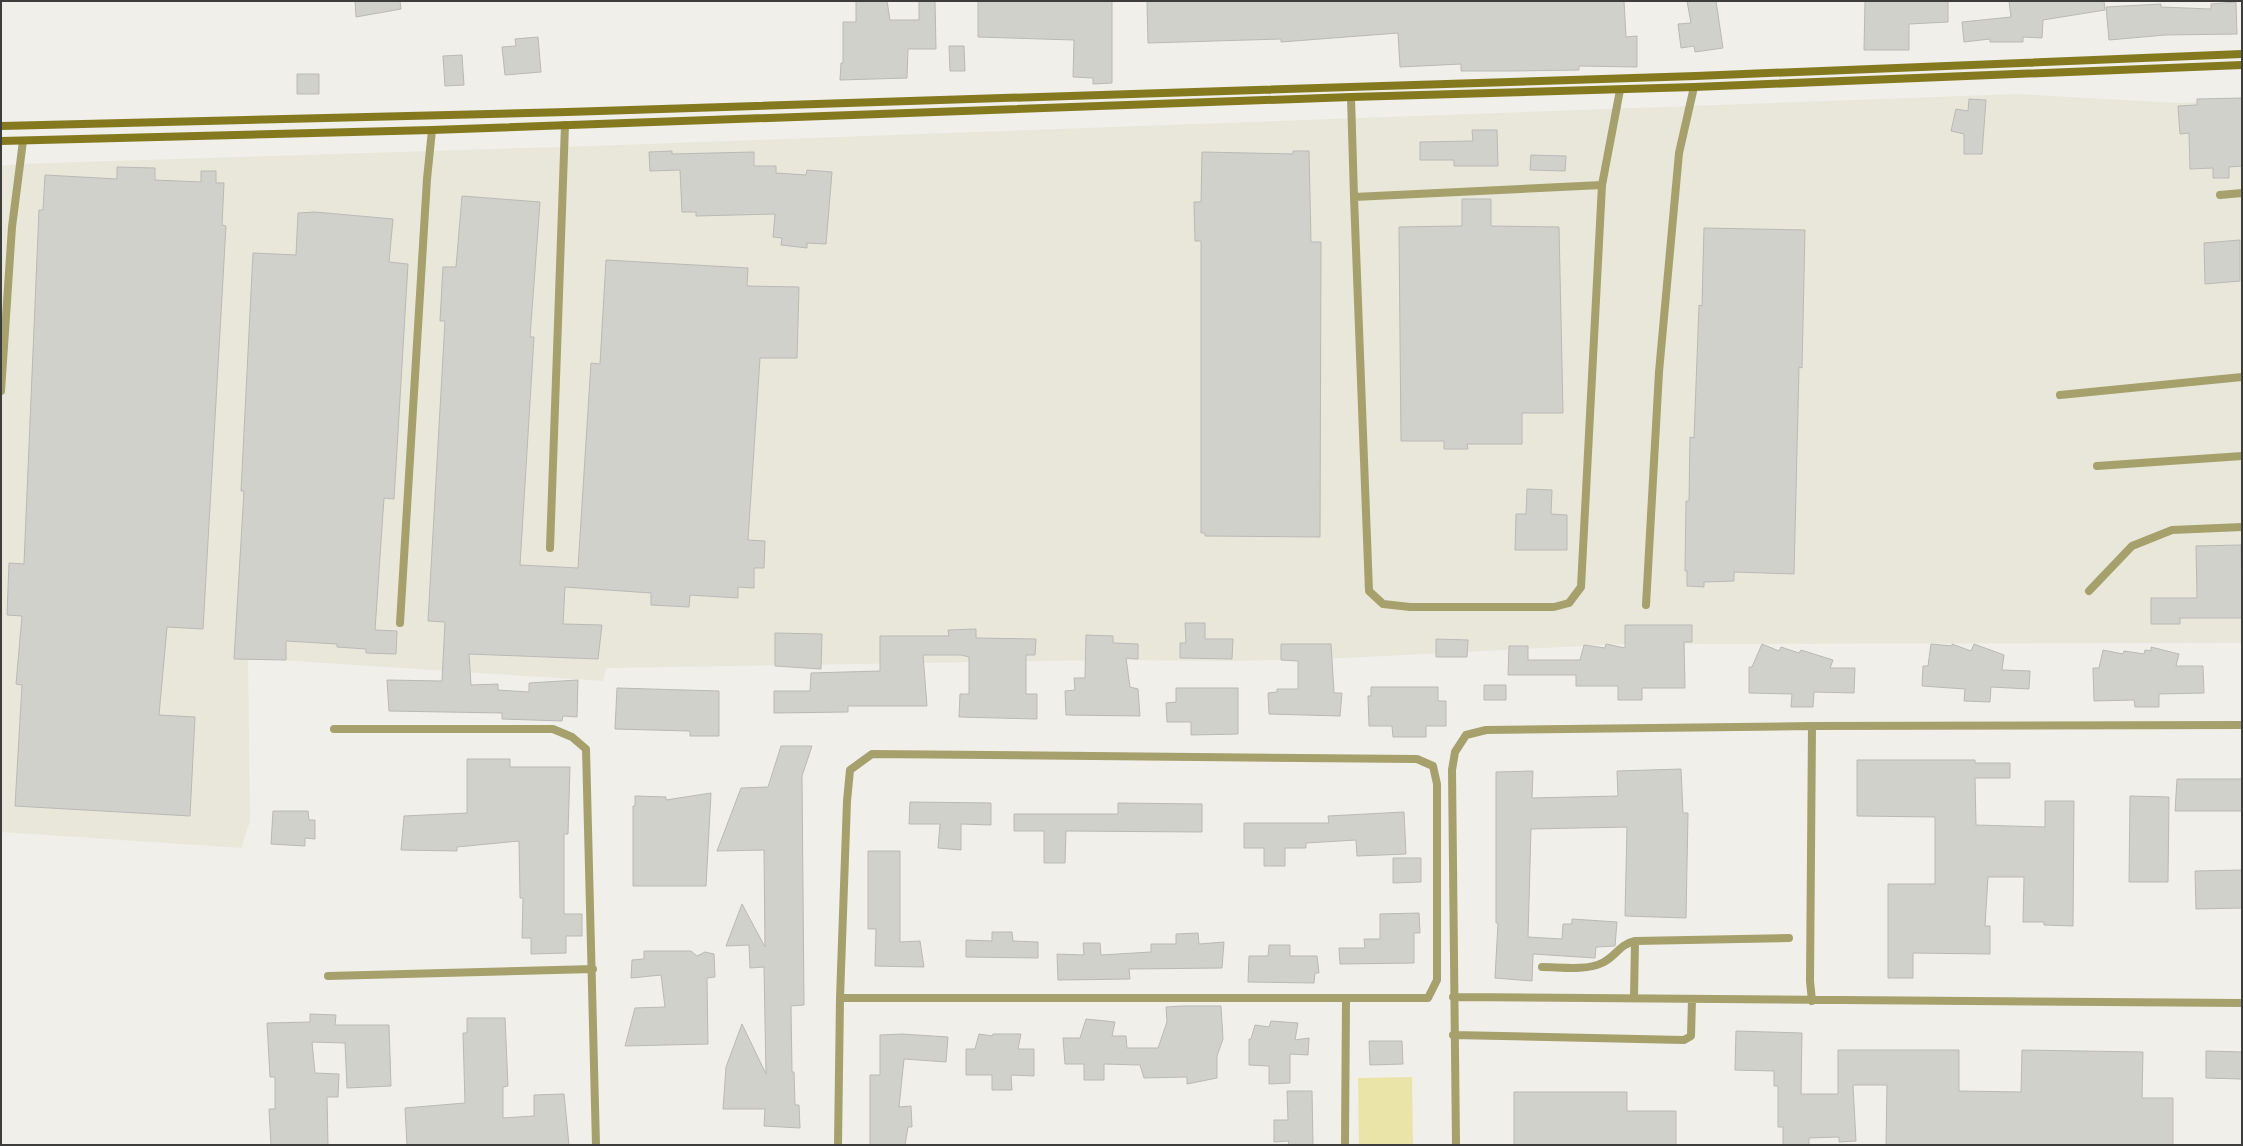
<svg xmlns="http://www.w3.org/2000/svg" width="2243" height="1146" font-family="Inter,sans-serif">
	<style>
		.built { fill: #e8e7da }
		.green { fill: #eae4a9 }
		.building { fill: #d1d1cc; stroke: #bab9b5 }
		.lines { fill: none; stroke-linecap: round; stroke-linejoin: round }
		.lane { stroke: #a6a06c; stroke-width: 8 }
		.street { stroke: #a6a06c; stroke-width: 8 }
		.secondary { stroke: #84791f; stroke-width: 8 }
	</style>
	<rect width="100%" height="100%" fill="#f0efea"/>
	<path class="built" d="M2018 94 2177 103 2242 100V643L1621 644 1345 658 1236 661 1116 660 606 668 603 681 248 658 250 821 241 848 1 832V166L18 164 591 146Z"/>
	<path class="green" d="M1412 1077 1413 1145H1359L1358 1078Z"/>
	<path class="building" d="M355 1H400L401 9 356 17Z
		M856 1H887L890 20H919V1H935L936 49H908L907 78 840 80 841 63H843V22H856Z
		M978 1H1112V83L1093 84V78L1073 77 1074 40 978 37Z
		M1147 1H1624L1626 37 1637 36V67L1579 66V70L1513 71H1461V64L1400 67 1398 33 1281 42V39L1148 43Z
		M1687 1H1716L1723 48 1695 52 1694 46 1681 48 1678 24 1691 23Z
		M1865 1H1948V22L1909 24V50H1864Z
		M2009 1H2104L2105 10 2043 20 2042 38 2023 37V42H1990V39L1964 42 1962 22 2011 17Z
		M2236 2 2237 34 2165 35 2109 40 2106 7 2161 4V7L2211 9V4Z
		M538 37 541 72 505 75 502 47 516 46 515 39Z
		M949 46H964L965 71H950Z
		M462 55 464 85 445 86 443 56Z
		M297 74H319V94H297Z
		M2242 98V166L2229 167V178H2213V168L2190 169 2189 133 2180 134 2178 106 2197 105V99Z
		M1969 99 1986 100 1982 154H1964V134L1951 131 1956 109 1968 111Z
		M1472 130H1497L1498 166H1454V160H1420V142L1473 141Z
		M672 151V154L754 152V166H776V173L806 175 807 170 832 172 826 244 807 243V248L781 245 782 238 773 237 775 214 696 216V212H682L680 170 650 171 649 152Z
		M1293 151H1309L1311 242H1321L1320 537 1205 536V533H1201V241H1195L1194 202H1201L1202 152 1293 154Z
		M1531 155 1566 156 1565 171 1530 170Z
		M117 167 155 168V180L201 182V171H216V183H224L222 225 226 226 203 629 167 627 159 715 195 717 190 816 15 806 22 685 16 684 22 616 7 615 9 563 24 564 39 210H43L45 175 117 179Z
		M462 196 540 202 530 337H534L520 565 578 568 591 363 600 364 606 260 748 268 747 286 799 287 797 358H760L748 540 765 541 764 568H754V588L738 587V598L690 595 689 607 651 605V593L565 587 563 624 602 625 598 659 469 654 471 685 498 684V690L529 692V683L578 680 577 717 563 716 562 721 502 719V713L389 711 387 680 442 681 445 622 428 621 445 321H440L443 267H456Z
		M1462 199H1491V226L1559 227 1563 413H1522V444H1467L1468 449H1444V441H1401L1399 227 1462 226Z
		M315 212 393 219 389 262 408 264 394 499 384 498 375 630 397 631 396 654 366 653V649L337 647V644L286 641V660L234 659 244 491H241L253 253 296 255 298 213Z
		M1704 228 1805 230 1802 368 1799 367 1794 574 1734 572V581L1704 582V587L1687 586V571H1685L1686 501H1689L1690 437 1694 438 1699 305 1702 306Z
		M2240 240V281L2205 284 2204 243Z
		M1527 489 1552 490 1551 514 1567 515V550H1515L1516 514H1526Z
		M2241 545 2242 618H2180V624H2151V598H2197L2196 546Z
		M1185 623H1205V639H1233L1232 659 1180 658V643H1186Z
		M1625 625H1692V642H1684L1685 688H1642V700H1618V686H1576V675H1508L1509 646H1528V660H1580L1584 645 1605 648 1606 644 1625 648Z
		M976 629V638L1036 639 1035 655H1026V694H1037V719L959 717 960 694H969V657L961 655H923L927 706H848V712L774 713V691H810L811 673 880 671V636H949L948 630Z
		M775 633 822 634 821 669 775 666Z
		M1086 635 1113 636V643L1138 644V659L1126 658 1130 687 1138 689 1140 716 1066 715 1065 691 1075 690 1074 678H1085Z
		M1436 639 1468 640 1467 657H1436Z
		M1281 644H1331L1334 693H1342L1340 716 1269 714 1268 693 1277 692V689H1298V661L1281 660Z
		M1762 644 1779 651 1781 647 1799 653 1801 650 1833 660 1830 668H1855L1854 693 1814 692 1813 707H1791L1792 694 1749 693V667H1752Z
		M1931 644 1952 646V644L1971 651 1974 644 2004 655 2002 670 2030 671 2029 689 1991 687 1990 702 1964 701 1965 689 1922 686 1923 666H1928Z
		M2151 647 2179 654 2176 666H2203L2204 693 2159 694V707H2135L2134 700 2094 701 2093 668H2099L2103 650 2123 654 2124 651 2144 654 2145 650 2151 651Z
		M1484 685H1506V700H1484Z
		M1371 687H1438V701H1446V726H1426V737H1393L1392 726H1369L1368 696H1371Z
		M617 688 719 691V736H690V731L615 729Z
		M1176 688H1238V734L1191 735V722H1167L1166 703 1176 702Z
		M781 746H812L802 776 804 1005 791 1006 792 1072H794L795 1105H799L800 1128 764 1126 765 1109H723L726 1067 742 1024 766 1074 764 967 750 968 749 945 726 946 742 904 765 947 764 850 717 851 741 788 768 787Z
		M467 759H510V767H570L568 834H564V914H582V936H566V953L531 954V938H522L523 898H520L519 841 457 847V851L401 850 404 816 467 813Z
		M1857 760H1975V763H2010V778H1975L1976 825 2045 827V801H2074L2073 926 2044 925V922H2023L2024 877H1988L1985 926H1990V954L1913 953V978H1888V884H1935V817L1857 816Z
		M1681 769 1683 813H1688L1686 918 1625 916 1627 827 1531 829 1528 937 1562 939 1563 924H1572V919L1617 922 1615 946 1596 947 1595 958 1533 954 1532 981 1495 978 1498 923H1496V772L1533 771 1532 798 1618 796 1617 771Z
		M2177 779H2242V811H2175Z
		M711 793 706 886H633V806H635V796L666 797V800Z
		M2130 796 2169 797 2168 882H2129Z
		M910 802 991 803V825L961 824V850L938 848 940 824H909Z
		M1118 803 1202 804V832L1066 831 1065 863H1044V831H1014V814H1118Z
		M273 811H308L309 820H315V839L305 838V846L271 844Z
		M1404 812 1406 854 1357 856 1356 840 1306 843V848H1285V866H1264V848H1244V823H1329L1328 816Z
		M868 851H900V942L920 941 924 967 875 966 876 929H868Z
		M1393 858H1421V882L1393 883Z
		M2242 870V908L2196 909 2195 871Z
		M1419 913 1420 933H1414V963L1340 964 1339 948H1365L1364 939H1380V914Z
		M992 932H1012L1013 941 1038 942V958L966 957V940L992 941Z
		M1198 933 1199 944 1224 942 1222 968 1129 969 1130 979 1058 980 1057 954 1084 955 1083 943H1100L1101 955 1151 952V944H1176V934Z
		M1269 945H1290V956H1317L1319 973H1315L1314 983 1248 982 1249 956H1268Z
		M644 951H691L697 956 705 952 714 954 715 977 707 978 708 1044 625 1046 635 1008 665 1007 661 975 631 978 632 960 644 959Z
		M1183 1006H1221L1223 1039 1217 1056V1078L1187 1084V1077L1144 1078 1140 1065 1104 1064V1080H1084V1064H1065L1063 1038H1080L1086 1019 1115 1022 1112 1036H1126L1127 1048H1158L1167 1022 1166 1007Z
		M310 1014 336 1015 335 1025H389L391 1086 347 1088 345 1043 312 1042 315 1073 339 1074 338 1097H327L328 1145H271L269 1109H275V1077H270L267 1023 310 1022Z
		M467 1018H505L508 1086 503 1087V1118L534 1116V1095L564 1094 569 1145H407L405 1108 465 1103 463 1033H467Z
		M1271 1021 1298 1023 1295 1040 1309 1038 1308 1055 1290 1054V1083L1269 1084V1066L1249 1065V1039H1251L1255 1025 1269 1027Z
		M1736 1031 1802 1033 1801 1094H1838V1050H1959V1091L2021 1092 2022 1050 2143 1052 2142 1098H2173V1145H1886L1887 1085H1853L1856 1141 1839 1142V1137L1809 1138V1145H1783V1127H1778V1086H1774V1071L1735 1070Z
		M902 1034 948 1037 946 1062 904 1059 899 1107 911 1106 912 1127H908L905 1145H870V1075H880V1035Z
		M979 1034 992 1036 993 1034H1021L1018 1049H1034V1076L1011 1075 1012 1090H992V1075H966V1049H975Z
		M1369 1041H1402L1403 1064 1370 1065Z
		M2206 1051 2242 1052V1079L2206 1078Z
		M1287 1091H1312L1313 1145H1288L1289 1141 1274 1142V1120H1288Z
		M1514 1092H1627V1111H1676V1145H1514Z"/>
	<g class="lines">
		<path class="lane" d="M1351 97 1354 197
			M1602 185 1354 197 1369 591 1383 604 1410 607H1554L1569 603 1581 587 1602 185 1620 90
			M2220 195 2242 193
			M1 391 12 227 23 141
			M2060 395 2242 377
			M2097 466 2242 456
			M550 548 565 125
			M2089 591 2132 546 2172 530 2242 527
			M1646 605 1659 372 1679 153 1694 87
			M400 623 427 179 432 130
			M1542 967C1560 967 1585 971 1602 963 1617 956 1618 945 1635 941L1789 938
			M1453 997 2242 1003
			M1634 998 1635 941
			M1812 1001 1810 981 1812 726
			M1453 1035 1684 1040 1691 1036 1692 999
			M1456 1145 1452 770 1455 752 1466 735 1486 730 1812 726 2242 725"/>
		<path class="street" d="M334 729H553L572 737 586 749 596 1145
			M328 976 593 969
			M838 1145 840 998 847 801 850 770 872 754 1417 759 1433 766 1437 784V980L1428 998H840
			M1345 1145 1346 999"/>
		<path class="secondary" d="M1 126 567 112 1696 76 2242 54
			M1 141 432 130 1351 97 1694 87 2242 65"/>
	</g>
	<rect width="2243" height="1146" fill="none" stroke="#3d3d3b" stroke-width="4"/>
</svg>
